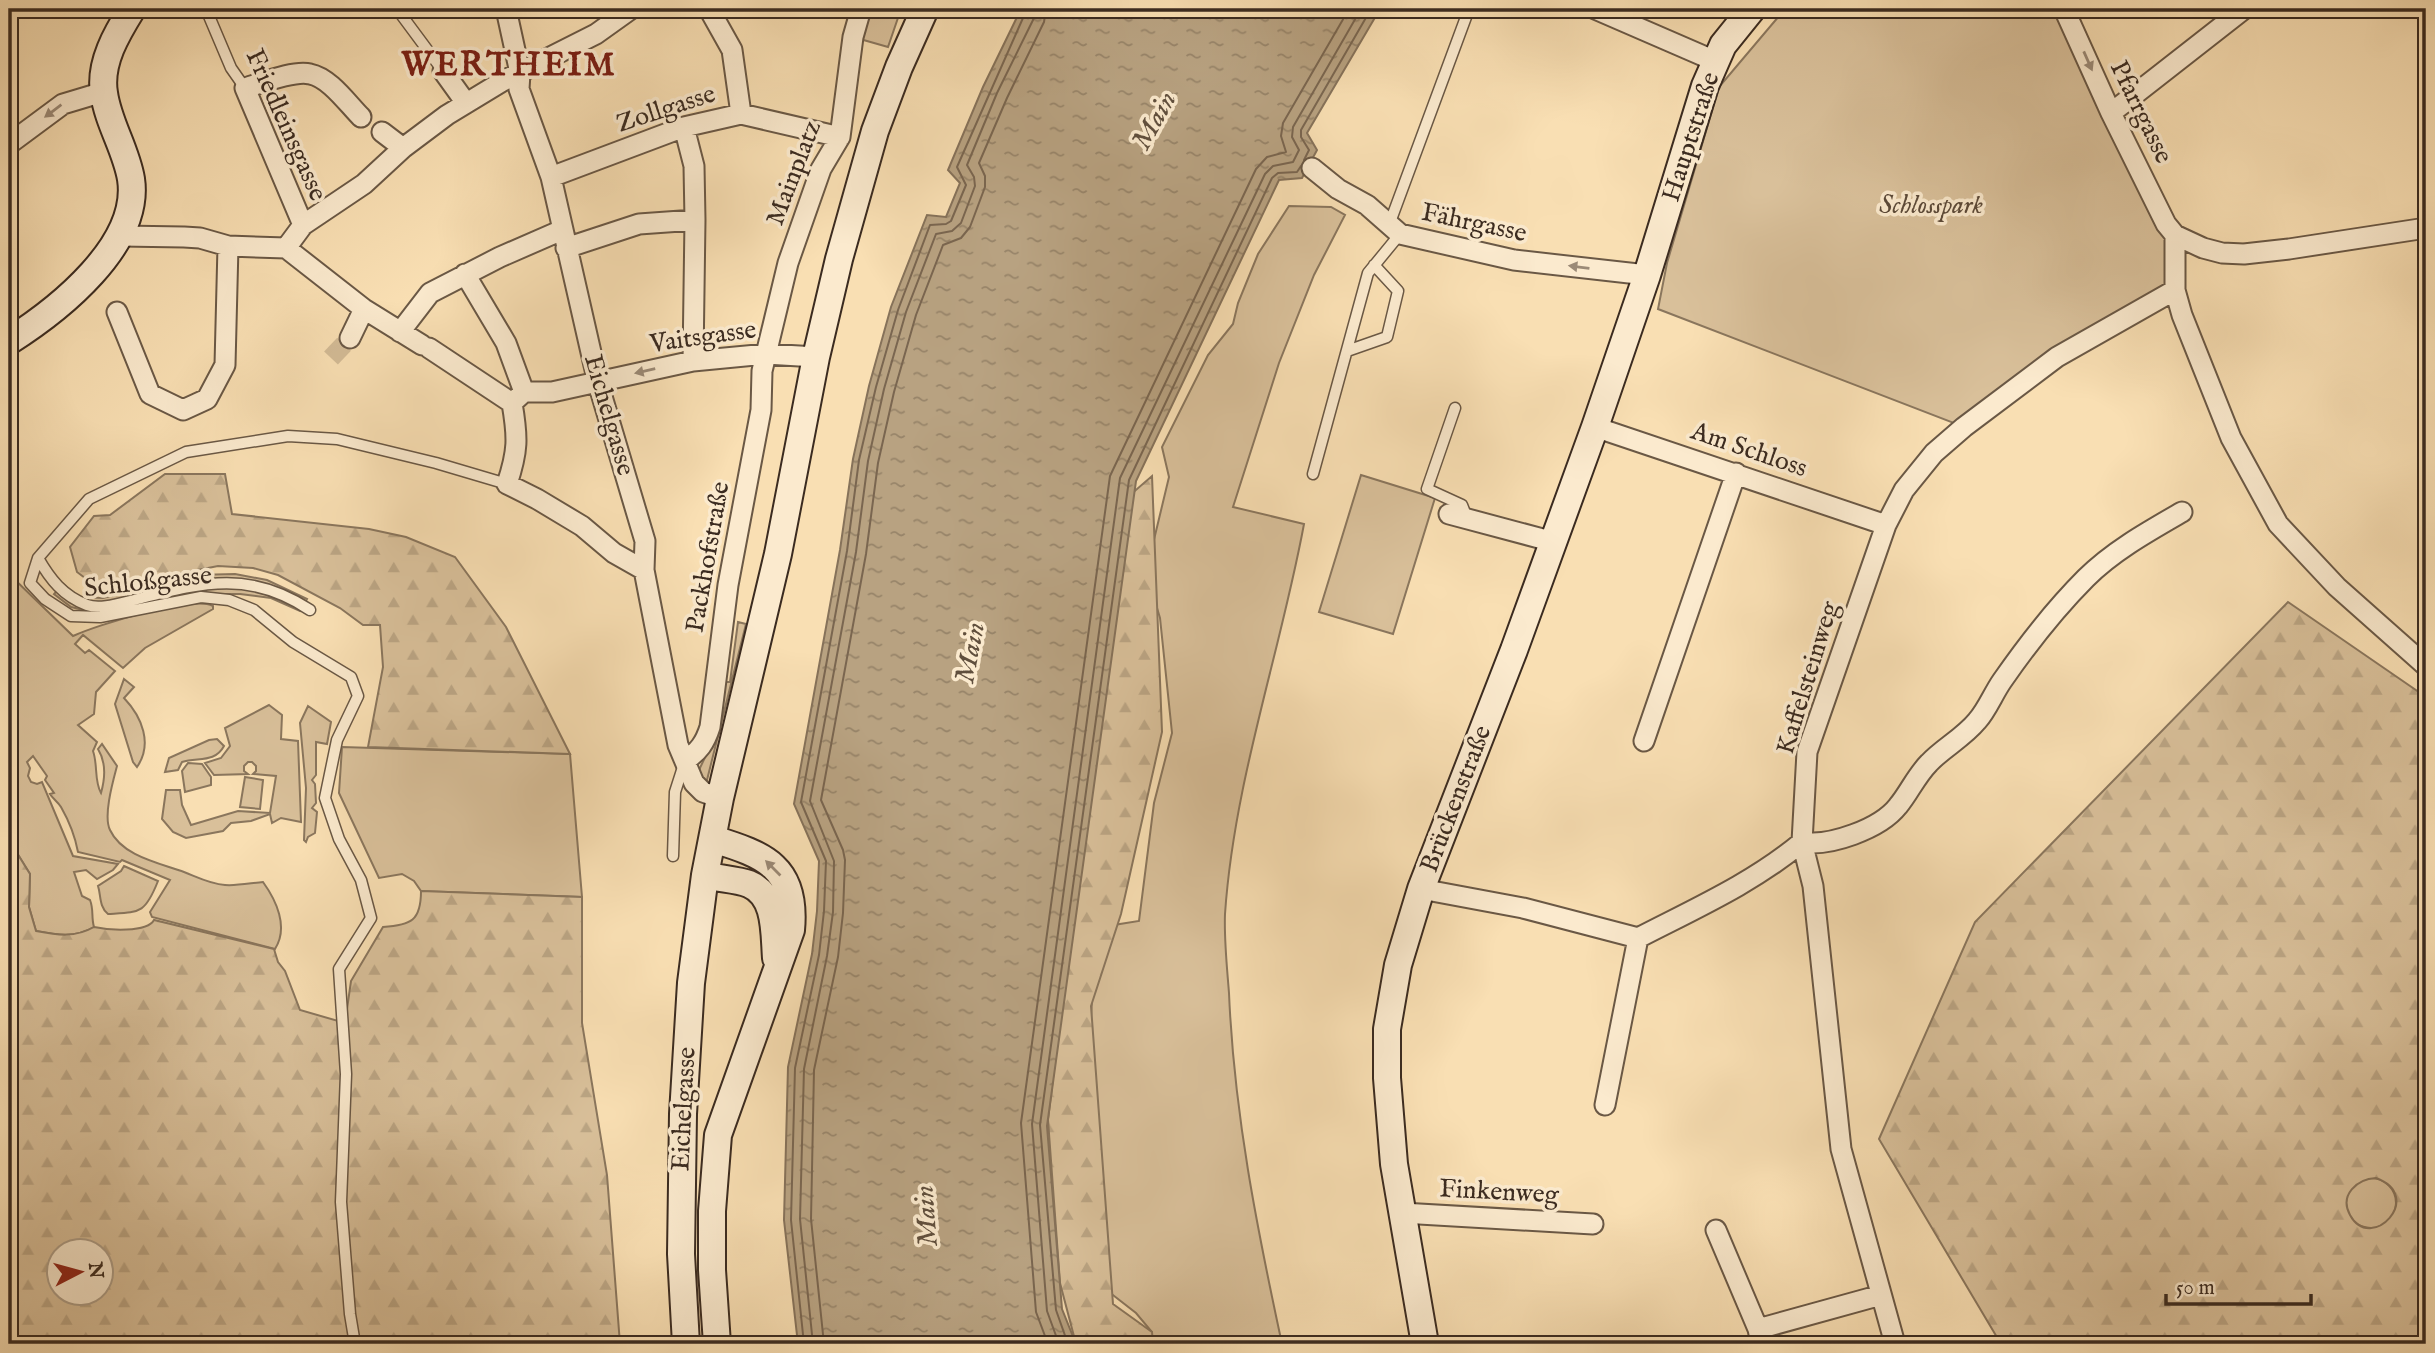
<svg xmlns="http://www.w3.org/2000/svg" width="2435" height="1353" font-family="'IM FELL English',serif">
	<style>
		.green { fill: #d9c09a; stroke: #8a765d; stroke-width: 2 }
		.forest { fill: url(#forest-firs); stroke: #8a765d; stroke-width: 2; fill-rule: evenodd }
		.water { fill: url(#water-ripples); stroke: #86725a; stroke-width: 2 }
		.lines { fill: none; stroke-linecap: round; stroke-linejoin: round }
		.shore { stroke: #7a6650; stroke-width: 2 }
		.street-tunnel { stroke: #d3bb96; stroke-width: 19; stroke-dasharray: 19 10; stroke-linecap: butt }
		.lane-casing { stroke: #6a5845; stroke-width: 13 }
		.street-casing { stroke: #6a5845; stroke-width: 23 }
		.secondary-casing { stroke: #3b2b20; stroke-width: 30 }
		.lane { stroke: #fbeace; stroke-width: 10 }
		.street { stroke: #fbeace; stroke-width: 19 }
		.secondary { stroke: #fbeace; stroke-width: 26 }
		.oneway { fill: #9b8a77 }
		.labels { text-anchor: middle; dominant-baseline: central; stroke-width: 7; stroke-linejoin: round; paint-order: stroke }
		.street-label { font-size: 26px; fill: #3b2b20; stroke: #fbeace }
		.park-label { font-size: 26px; font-style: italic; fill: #5b4938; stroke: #fbeace }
		.water-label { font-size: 28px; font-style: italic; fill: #604f3d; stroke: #fbeace }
		.district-label { font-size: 33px; font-weight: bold; letter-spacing: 2px; fill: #7a1f14; stroke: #fbeace }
	</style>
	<defs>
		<pattern id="forest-firs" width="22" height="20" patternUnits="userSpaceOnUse" patternTransform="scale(1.75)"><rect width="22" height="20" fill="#d9c09a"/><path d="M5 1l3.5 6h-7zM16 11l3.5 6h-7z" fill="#bba584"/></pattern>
		<pattern id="water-ripples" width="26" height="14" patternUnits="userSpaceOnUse" patternTransform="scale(1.75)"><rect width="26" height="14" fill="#b8a281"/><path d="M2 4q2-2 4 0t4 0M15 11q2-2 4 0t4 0" fill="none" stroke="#978469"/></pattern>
	</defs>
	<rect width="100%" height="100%" fill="#f9dfb3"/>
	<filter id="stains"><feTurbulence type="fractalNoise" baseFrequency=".00286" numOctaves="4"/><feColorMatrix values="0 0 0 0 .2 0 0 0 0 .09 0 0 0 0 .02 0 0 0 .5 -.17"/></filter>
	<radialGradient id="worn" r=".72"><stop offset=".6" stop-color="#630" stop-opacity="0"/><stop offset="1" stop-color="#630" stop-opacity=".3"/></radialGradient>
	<path class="green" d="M861 9H901L888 47 853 37Z
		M1785 9H2063L2166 224 2175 290 1964 427 1658 309 1667 263 1719 87Z
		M1289 206 1331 207 1345 215 1314 275 1279 363 1233 507 1304 524C1280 654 1234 781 1225 914 1224 940 1227 967 1229 993 1234 1113 1257 1228 1282 1344H1150L1152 1332 1136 1313 1100 1285 1081 1224 1094 958 1114 925 1139 921 1154 803 1172 733 1160 618 1151 588 1152 548 1169 477 1162 447 1208 355 1233 324 1238 303 1258 254Z
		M1361 475 1435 498 1393 634 1319 612Z
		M9 574 73 636C97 625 192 595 213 606V609L145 648 123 668 83 635 75 644 85 653 89 650 115 671 96 692 94 714 78 725 97 742 93 751C98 765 94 781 101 793 105 779 106 762 98 749L102 744 117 766C113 781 103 816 110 830 122 856 159 863 184 872 197 877 210 884 225 885 237 886 251 883 263 882 276 900 289 927 275 949L152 917 150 912 170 880 122 860 120 862 78 852C75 836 69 821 61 807 58 802 53 799 50 794L54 793 45 780 47 776 33 756 27 762 30 768 28 776 31 782 37 784 42 782 73 856 118 864 113 870 97 879 86 870 74 872 82 896 90 900C94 910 91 917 94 927 75 938 57 935 36 931L29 907 30 874 17 853 9 834Z
		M235 574 267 580 307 599 300 611 271 598 240 594H194L92 612 71 607 54 594 63 584 79 597 103 598 195 575Z
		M738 622 746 624 706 784 698 772 711 745 724 682H730Z
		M124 679 134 687 124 698C142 717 153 744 137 767L133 762 115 704Z
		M269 705 282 715 281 739 298 741 301 822 281 818 272 823 270 814 251 821 231 823 223 831 186 838 173 832 162 819 166 790H180L182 805 191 825 238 811 270 813 276 776 253 774 256 771V766L252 762H248L244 766V771L248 774 214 775 205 763 221 758 230 746 225 728Z
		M308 706 331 722 327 744 316 742V775L312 780 315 784 316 803 312 808 317 812 315 833 308 837 306 842 304 840 306 788 300 723Z
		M217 739 224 746C215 763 198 757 182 762L178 770 165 772 169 758 209 740Z
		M342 747 570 754 582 897 421 891 414 881 402 874 379 878 339 793Z
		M188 763 202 764 211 777V785L185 792 182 771Z
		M245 777 263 780 260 809 240 807Z
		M124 866 158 881C145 914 140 912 108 914 99 907 101 895 98 886L121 871Z
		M2346 1203a25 25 0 1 1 50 0a25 25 0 1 1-50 0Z"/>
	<path class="forest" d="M165 474H225L232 514 369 529 406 537 455 557 506 627 570 754 368 747 383 667 380 625H363L340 608 278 575 253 568 218 566 116 586 93 584 77 572 70 547 94 516 110 515Z
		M1152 476 1162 732 1121 914 1091 1006 1113 1304 1152 1332 1153 1344H1076L1060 1283 1048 1120 1122 502Z
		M2288 602 2426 697V1344H2001L1879 1139 1975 922ZM2376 1178C2426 1196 2371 1254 2350 1215 2339 1195 2357 1179 2376 1178Z
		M9 834 17 853 30 874 29 907 36 931C57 935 75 938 94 927 108 930 147 933 154 920L274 949 278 962 285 971 300 1010 345 1023 351 981 383 927C411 925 421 921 421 891L582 897V1023L607 1175 620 1344H9ZM60 1252H102V1294H60Z"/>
	<path class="water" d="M1021 9H1380L1307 133 1317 150 1302 178 1279 180 1136 481 1047 1126 1062 1309 1076 1344H798L784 1220 788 1067 812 954 817 911 819 861 794 804 840 550 853 459 869 386 891 307 927 215 946 217 960 183 948 170 983 87Z"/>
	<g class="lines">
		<path class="shore" d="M1304 160 1309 150 1301 137V130L1371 9
			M804 1344 791 1220 795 1068 819 955 824 911 826 861 801 802 847 551 859 460 876 387 898 310 930 225 946 224 951 221 966 185 957 167 1027 9
			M813 1344 800 1219 804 1069 827 956 833 912 834 861 810 801 856 552 868 461 884 389 906 312 936 234 952 231 961 223 975 186 974 177 967 165 997 93 1034 18 1036 9
			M824 1344 811 1219 814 1070 838 957 843 913 845 860 843 850 821 800 866 554 878 463 894 392 916 315 943 245 961 238 970 227 985 187V176L979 163 1007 98 1044 22 1046 9
			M1048 1344 1036 1312 1021 1123 1110 476 1256 169 1267 157 1286 152 1281 136 1283 123 1349 9
			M1059 1344 1047 1311 1032 1124 1120 478 1265 174 1273 166 1293 162 1299 150 1292 137 1293 127 1361 9
			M1068 1344 1056 1310 1040 1125 1129 480 1272 178 1278 173 1297 172 1301 166"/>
		<path class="street-tunnel" d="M331 358 350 338"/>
		<defs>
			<path id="lane" d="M206 9 231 68 245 88
				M397 9 443 71
				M1389 225 1469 9
				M1347 351 1387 337 1398 291 1374 265
				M1455 408 1427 489 1462 505 1467 518
				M1313 474 1368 273 1400 234
				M38 558C50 579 63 596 87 605 100 610 121 603 134 600 201 583 248 569 310 610
				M673 856 675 792 684 764
				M355 1344 350 1314 341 1202 346 1074 339 969 371 918 361 880 339 839 325 798 337 740 358 696 351 677 293 642 254 610 229 600 201 597 100 617 71 616 45 599 30 583 38 558 89 499 186 452 288 436 337 439 436 463 507 484"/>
			<path id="street" d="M506 9 520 73 519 89 551 177 598 383 645 541 644 570 678 745 694 783 703 792 720 798
				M709 9 732 50 741 114
				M1595 9 1715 61
				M2064 9 2111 113 2166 224 2175 235
				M443 71 466 103
				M2111 113 2244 9
				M684 127 694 166 695 220 693 361
				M382 132 403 148
				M9 144 63 104 103 92
				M1312 168 1338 189 1367 205 1400 234 1514 260 1647 275
				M551 177 684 127 741 114 840 137
				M303 225 245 88C262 83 294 70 310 74 330 78 347 103 361 117
				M2175 235V290L2182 315 2231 438 2278 524 2337 587 2426 666
				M2175 235 2203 248 2222 253 2244 254 2289 249 2426 228
				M121 236 184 237 200 238 228 246 286 248
				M286 248 303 225 364 184 403 148 447 115 503 81 596 34 631 9
				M286 248 364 309 422 345
				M566 248 639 224 695 220
				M465 274 506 343 524 392
				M117 312 150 394 183 410 207 399 225 365 228 246
				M400 332 430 293 500 257 562 230
				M350 338 364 309
				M429 348 512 403C518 438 518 451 507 484L537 499 582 526 614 553 644 570
				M512 403 524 392H552L693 361 766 354 816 357
				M1595 427 1886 525
				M1449 514 1554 542
				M1644 741 1736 473
				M685 761C699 751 705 743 710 727L728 585 761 410 762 371 788 263 821 169 840 137 853 37 861 9
				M1802 842C1829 847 1880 829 1898 806 1909 793 1916 776 1929 763 1943 748 1963 738 1977 721 1987 710 1993 694 2002 681 2027 645 2055 609 2086 578 2113 551 2149 531 2182 512
				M1421 889 1523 908 1638 938C1694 909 1753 883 1802 842
				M1605 1105 1638 938
				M1402 1213 1593 1224
				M1716 1230 1758 1329 1761 1344
				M1758 1329 1881 1295
				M1895 1344 1841 1149 1813 886 1802 842 1807 752 1886 525 1904 490 1934 453 1964 427 2057 357 2175 290"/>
			<path id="secondary" d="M9 341C58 310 141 245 131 179 126 149 108 123 104 93 99 63 117 33 132 9
				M713 839C765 855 797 867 791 930L718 1135 712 1211V1270L717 1344
				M705 875C719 879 736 879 749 884 777 896 774 933 776 958
				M686 1344 681 1254 683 1114 691 983 705 875 720 798 778 554 816 357 839 259 875 131 899 67 925 9
				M1425 1344 1394 1164 1387 1078V1029L1398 965 1421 889 1514 650 1595 427 1647 275 1705 86 1723 45 1752 9"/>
		</defs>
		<use href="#lane" class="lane-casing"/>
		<use href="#street" class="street-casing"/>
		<use href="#secondary" class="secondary-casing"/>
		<use href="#lane" class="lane"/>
		<use href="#street" class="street"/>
		<use href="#secondary" class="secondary"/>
	</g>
	<defs><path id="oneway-solid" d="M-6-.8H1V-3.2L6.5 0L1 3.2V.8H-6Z" transform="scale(1.75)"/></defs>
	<g class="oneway">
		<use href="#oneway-solid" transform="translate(2088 61) rotate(66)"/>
		<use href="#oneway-solid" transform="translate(53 111) rotate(143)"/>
		<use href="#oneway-solid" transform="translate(1579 267) rotate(-173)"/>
		<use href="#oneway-solid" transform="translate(645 371) rotate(167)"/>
		<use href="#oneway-solid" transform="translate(773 868) rotate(-135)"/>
	</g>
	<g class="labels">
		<g class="street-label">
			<text transform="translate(666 109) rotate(-18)">Zollgasse</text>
			<text transform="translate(2141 112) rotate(64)">Pfarrgasse</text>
			<text transform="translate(286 125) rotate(66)">Friedleinsgasse</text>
			<text transform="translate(1691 137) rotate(-72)">Hauptstraße</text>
			<text transform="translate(794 173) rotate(-69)">Mainplatz</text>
			<text transform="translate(1474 223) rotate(12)">Fährgasse</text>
			<text transform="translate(703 337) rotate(-8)">Vaitsgasse</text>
			<text transform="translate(609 415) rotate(74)">Eichelgasse</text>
			<text transform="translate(1749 450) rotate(19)">Am Schloss</text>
			<text transform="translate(708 557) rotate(-80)">Packhofstraße</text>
			<text transform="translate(148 582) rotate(-6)">Schloßgasse</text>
			<text transform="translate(1808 678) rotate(-73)">Kaffelsteinweg</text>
			<text transform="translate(1456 799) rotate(-69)">Brückenstraße</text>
			<text transform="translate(684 1109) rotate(-87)">Eichelgasse</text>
			<text transform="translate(1499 1192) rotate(3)">Finkenweg</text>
		</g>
		<g class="park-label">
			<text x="1931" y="205">Schlosspark</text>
		</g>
		<g class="water-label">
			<text transform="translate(1155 121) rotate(-61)">Main</text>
			<text transform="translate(971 653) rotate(-79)">Main</text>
			<text transform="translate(927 1216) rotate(-94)">Main</text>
		</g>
		<g class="district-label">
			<text x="509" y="66">WERTHEIM</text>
		</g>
	</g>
	<rect width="2435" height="1353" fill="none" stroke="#f9dfb3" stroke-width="35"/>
	<rect x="10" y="10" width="2414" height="1332" fill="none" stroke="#3b2b20" stroke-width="3.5"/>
	<rect x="18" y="18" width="2400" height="1318" fill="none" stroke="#3b2b20" stroke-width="2"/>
	<g transform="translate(80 1272) rotate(84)"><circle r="33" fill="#fbeace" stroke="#ae9e88" stroke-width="2"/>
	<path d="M0-5L12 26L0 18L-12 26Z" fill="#8f2418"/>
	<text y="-10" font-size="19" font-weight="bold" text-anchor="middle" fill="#3b2b20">N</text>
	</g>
	<path d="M2166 1294v10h145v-10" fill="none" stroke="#3b2b20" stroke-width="3.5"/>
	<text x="2176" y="1294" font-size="21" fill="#3b2b20" stroke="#fbeace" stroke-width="5" paint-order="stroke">50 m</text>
	<rect width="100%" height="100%" filter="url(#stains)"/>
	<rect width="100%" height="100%" fill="url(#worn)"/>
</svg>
